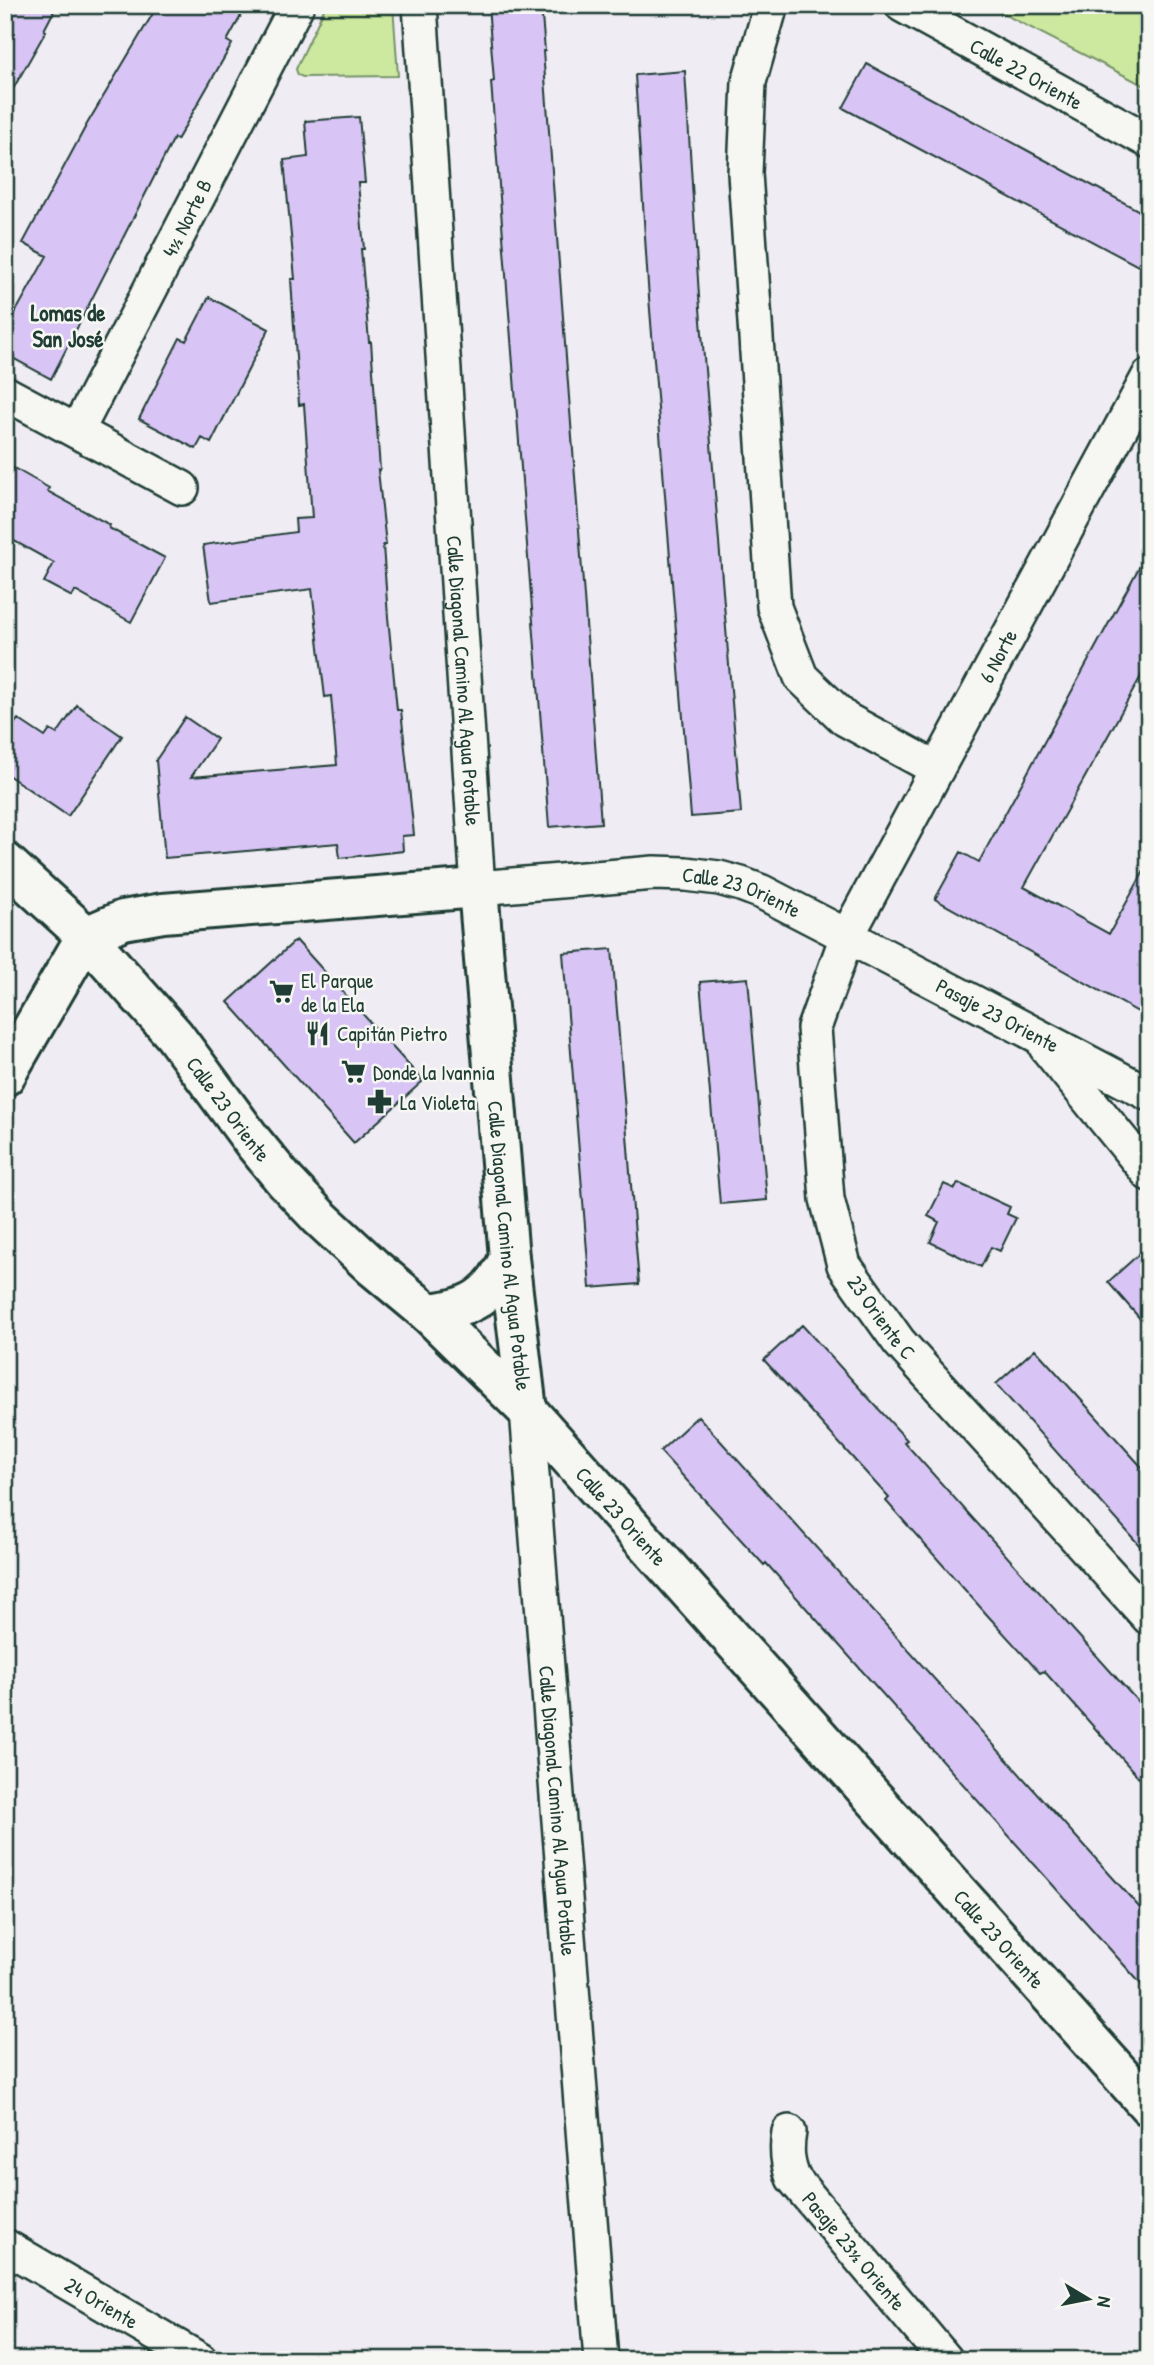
<svg xmlns="http://www.w3.org/2000/svg" width="1154" height="2365" font-family="'Patrick Hand',sans-serif">
	<style>
		.green { fill: #cde9a0; stroke: #76936a; stroke-width: 2 }
		.building { fill: #d9c5f5; stroke: #1f3d34; stroke-width: 2 }
		.lines { fill: none; stroke-linecap: round; stroke-linejoin: round }
		.minor-casing { stroke: #1f3d34; stroke-width: 38 }
		.tertiary-casing { stroke: #1f3d34; stroke-width: 44 }
		.minor { stroke: #f6f6f2; stroke-width: 33 }
		.tertiary { stroke: #f6f6f2; stroke-width: 38 }
		.labels { text-anchor: middle; dominant-baseline: central; stroke-width: 5; stroke-linejoin: round; paint-order: stroke }
		.street-label { font-size: 21px; fill: #1f3d34; stroke: #f6f6f2 }
		.poi-label { font-size: 21px; fill: #1f3d34; stroke: #f6f6f2; text-anchor: start }
		.neighbourhood-label { font-size: 23px; font-weight: bold; fill: #1f3d34; stroke: #f6f6f2 }
	</style>
	<rect width="100%" height="100%" fill="#f0ecf3"/>
	<filter id="ink" filterUnits="userSpaceOnUse"><feTurbulence type="fractalNoise" baseFrequency=".0143" numOctaves="2"/><feDisplacementMap in="SourceGraphic" scale="14" xChannelSelector="R" yChannelSelector="G"/><feConvolveMatrix kernelMatrix="1 2 1 2 8 2 1 2 1" color-interpolation-filters="sRGB"/></filter>
	<g filter="url(#ink)">
		<path class="green" d="M326 5H393L398 76 303 77 298 75 296 69Z
			M986 5H1149V88Z"/>
		<path class="building" d="M5 5H57L44 30 46 31 5 103Z
			M158 5H247L227 41 232 44 177 140 174 138 51 379 5 354V331L47 256 23 243 87 124Z
			M488 5H541L545 51H543L601 823 549 827 491 82 494 81Z
			M867 64 1149 216V246L1138 266 843 108Z
			M685 71 699 296 741 813 691 817 648 285 635 75Z
			M359 117 365 183H358L364 249H361L369 342H371L380 470H378L386 545H383L388 617 397 710H401L414 835 402 836 403 851 340 858 338 843 165 858 156 760 185 717 217 739 191 777 337 765 331 696 325 697 312 589 211 602 203 545 296 532 295 519 312 518 304 404 299 405 291 279H295L284 160 308 157 305 121Z
			M209 297 269 329 211 443 202 438 196 449 139 419 180 338 186 341Z
			M5 463 49 488 47 491 110 525 109 528 165 558 131 622 75 591 72 597 44 582 54 563 5 536Z
			M1149 549V662L1024 887 1109 934 1149 862V1018L935 899 961 852 979 862Z
			M77 705 122 736 68 816 5 773V737L18 719 45 737 50 730 57 734Z
			M296 940 423 1081 354 1143 228 1002Z
			M612 949 639 1284 590 1288 563 953Z
			M748 978 767 1200 720 1204 700 982Z
			M958 1183 1010 1207 1007 1214 1016 1218 1000 1251 991 1247 981 1267 930 1242 939 1222 928 1216 944 1184 955 1189Z
			M1149 1245V1329L1108 1282Z
			M802 1325 907 1440 904 1442 1149 1714V1789L1044 1671 1040 1673 989 1617 886 1501 889 1498 764 1360Z
			M1035 1349 1149 1475V1556L996 1384Z
			M698 1416 1149 1918V1993L766 1563 764 1565 660 1451Z"/>
		<g class="lines">
			<defs>
				<g id="minor">
					<path id="s1" d="M420 5 478 888 654 873 686 874 719 878 741 884 762 892 847 936 1149 1094"/>
					<path d="M771 5 749 82 745 173 774 607 801 677 845 719 937 769"/>
					<path id="s2" d="M902 5 1149 141"/>
					<path id="s3" d="M1149 376 847 936 814 1028 827 1199 844 1265 899 1342 1149 1618"/>
					<path d="M5 393 182 488"/>
					<path d="M77 431 297 5"/>
					<path d="M1046 1047 1149 1174"/>
					<path id="s4" d="M527 1410 601 2360"/>
					<path d="M789 2132C786 2149 787 2162 793 2178L946 2360"/>
					<path id="s5" d="M5 2246 200 2360"/>
				</g>
				<g id="tertiary">
					<path id="s6" d="M5 862 86 936 174 1035 253 1142 285 1181 319 1217 374 1268 428 1313 527 1410 1149 2106"/>
					<path id="s7" d="M86 936 123 920 163 913 478 888 509 1258 527 1410"/>
					<path d="M5 1076 86 936"/>
					<path d="M428 1313C469 1309 492 1297 509 1258"/>
				</g>
			</defs>
			<use href="#minor" class="minor-casing"/>
			<use href="#tertiary" class="tertiary-casing"/>
			<use href="#minor" class="minor"/>
			<use href="#tertiary" class="tertiary"/>
		</g>
	</g>
	<defs>
		<symbol id="supermarket-bare" viewBox="-9 -9 18 18"><path d="M-6-5.5h2.5l.6 2H6L4.5 2H-2.5L-4.4-4H-6ZM-1.5 3.2a1.3 1.3 0 1 0 .1 0ZM3 3.2a1.3 1.3 0 1 0 .1 0Z" fill="#1f3d34" stroke="#f6f6f2" stroke-width="2.5" paint-order="stroke"/></symbol>
		<symbol id="restaurant-bare" viewBox="-9 -9 18 18"><path d="M-5-6h1v4h1v-4h1v4h1v-4h1v5L-1.5 .5V6h-2V.5L-5-1ZM5-6V6H3V1.5H1.5Q1.5-4 5-6Z" fill="#1f3d34" stroke="#f6f6f2" stroke-width="2.5" paint-order="stroke"/></symbol>
		<symbol id="pharmacy-bare" viewBox="-9 -9 18 18"><path d="M-2-6h4v4h4v4h-4v4h-4v-4h-4v-4h4Z" fill="#1f3d34" stroke="#f6f6f2" stroke-width="2.5" paint-order="stroke"/></symbol>
	</defs>
	<g fill-rule="evenodd">
		<use href="#supermarket-bare" x="264" y="974" width="35" height="35"/>
		<use href="#restaurant-bare" x="300" y="1016" width="35" height="35"/>
		<use href="#supermarket-bare" x="336" y="1054" width="35" height="35"/>
		<use href="#pharmacy-bare" x="362" y="1084" width="35" height="35"/>
	</g>
	<g class="labels">
		<g class="street-label">
			<text stroke="none"><textPath href="#s2" startOffset="142">Calle 22 Oriente</textPath></text>
			<text transform="translate(187 218) rotate(-63)">4½ Norte B</text>
			<text transform="translate(998 656) rotate(-62)">6 Norte</text>
			<text stroke="none"><textPath href="#s1" startOffset="677">Calle Diagonal Camino Al Agua Potable</textPath></text>
			<text stroke="none"><textPath href="#s1" startOffset="1152">Calle 23 Oriente</textPath></text>
			<text stroke="none"><textPath href="#s1" startOffset="1438">Pasaje 23 Oriente</textPath></text>
			<text stroke="none"><textPath href="#s6" startOffset="334">Calle 23 Oriente</textPath></text>
			<text stroke="none"><textPath href="#s7" startOffset="756">Calle Diagonal Camino Al Agua Potable</textPath></text>
			<text stroke="none"><textPath href="#s3" startOffset="1038">23 Oriente C</textPath></text>
			<text stroke="none"><textPath href="#s6" startOffset="901">Calle 23 Oriente</textPath></text>
			<text stroke="none"><textPath href="#s4" startOffset="402">Calle Diagonal Camino Al Agua Potable</textPath></text>
			<text stroke="none"><textPath href="#s6" startOffset="1468">Calle 23 Oriente</textPath></text>
			<text transform="translate(854 2251) rotate(50)">Pasaje 23½ Oriente</text>
			<text stroke="none"><textPath href="#s5" startOffset="112">24 Oriente</textPath></text>
		</g>
		<g class="poi-label">
			<text x="301" y="980">El Parque<tspan x="301" dy="24">de la Ela</tspan></text>
			<text x="337" y="1033">Capitán Pietro</text>
			<text x="373" y="1072">Donde la Ivannia</text>
			<text x="400" y="1102">La Violeta</text>
		</g>
		<g class="neighbourhood-label">
			<text x="68" y="312">Lomas de<tspan x="68" dy="26">San José</tspan></text>
		</g>
	</g>
	<rect width="1154" height="2365" fill="none" stroke="#f6f6f2" stroke-width="28"/>
	<rect x="14" y="14" width="1126" height="2337" fill="none" stroke="#1f3d34" stroke-width="2.5" filter="url(#ink)"/>
	<g transform="translate(1088 2299) rotate(100)" stroke="#f6f6f2" stroke-width="5" paint-order="stroke">
	<path d="M0-5L12 26L0 18L-12 26Z" fill="#1f3d34"/>
	<text y="-10" font-size="19" font-weight="bold" text-anchor="middle" fill="#1f3d34">N</text>
	</g>
</svg>
